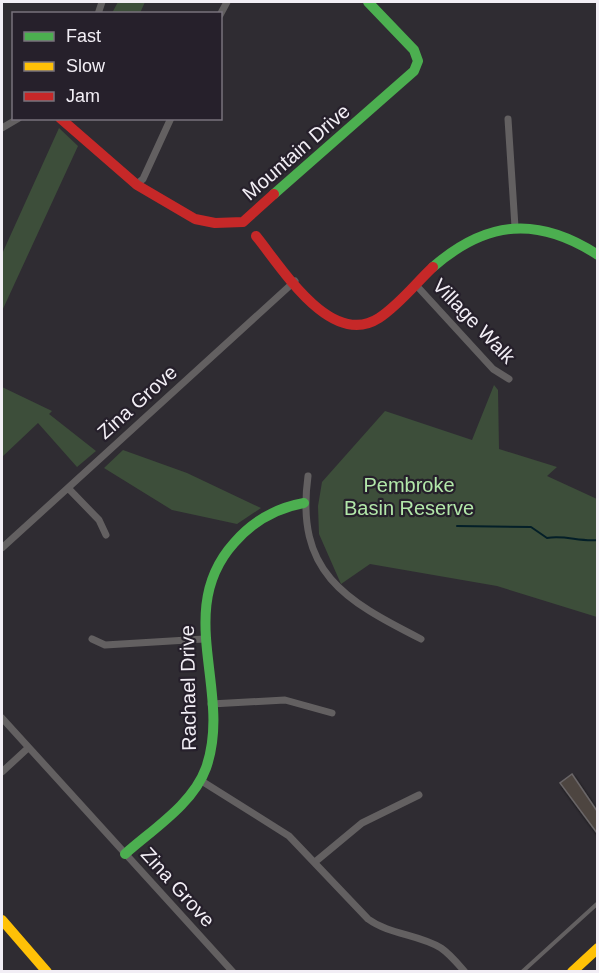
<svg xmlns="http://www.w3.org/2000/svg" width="599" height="973" font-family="Helvetica,sans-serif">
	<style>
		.green { fill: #3d4e3a }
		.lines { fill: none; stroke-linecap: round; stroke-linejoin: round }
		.stream { stroke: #041f28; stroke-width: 2 }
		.building { fill: #4d4441; stroke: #6a6667; stroke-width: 1.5; filter: url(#shadow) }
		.lane { stroke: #636061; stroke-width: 4 }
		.street { stroke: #636061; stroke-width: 7 }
		.fast { stroke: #4caf50; stroke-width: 10 }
		.slow { stroke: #ffc107; stroke-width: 10 }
		.jam { stroke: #c62828; stroke-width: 10 }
		.labels { text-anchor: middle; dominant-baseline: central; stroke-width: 4.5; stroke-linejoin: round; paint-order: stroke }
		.street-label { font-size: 20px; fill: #f2eef5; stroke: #26202b }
		.park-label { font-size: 20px; fill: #b2e7a9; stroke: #26202b }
	</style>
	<defs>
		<filter id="shadow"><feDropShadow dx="2" dy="3" stdDeviation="1.5" flood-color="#0009"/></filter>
	</defs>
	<rect width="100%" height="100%" fill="#2f2c32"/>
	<path class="green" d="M118 2H145L140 13H112Z
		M59 128 78 146 2 311V254Z
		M494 385 498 390 499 449 557 467 547 476 597 499V617L497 586 370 564 341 584 319 534 318 506 322 482 385 411 472 440Z
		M2 387 52 411 49 414 96 451 77 467 38 423 2 457Z
		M123 450 187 473 261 508 237 524 172 510 104 468Z"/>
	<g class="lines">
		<path class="stream" d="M457 526 531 527 547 538C566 535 579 542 598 540"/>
	</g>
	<path class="building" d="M572 774 597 811V833L560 783Z"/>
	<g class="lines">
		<path class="lane" d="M522 972 598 903"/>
		<path class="street" d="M98 14 102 2
			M220 15 227 2
			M508 119 515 227
			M2 128 19 118
			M137 184 143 179 171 118
			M416 285 493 369 509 379
			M308 476C295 572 344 600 421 639
			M68 488 99 520 106 535
			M2 548 295 281
			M92 639 105 645 204 639
			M211 704 285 700 332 713
			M2 718 233 972
			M2 772 28 748
			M200 780 289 836 368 919C390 935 418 934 441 948 450 954 458 964 465 972
			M315 862 362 823 419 795"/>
		<path class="fast" d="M274 194 414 71 418 61 414 50 368 2
			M433 267C487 220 538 216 598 255
			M125 854C153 829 193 804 206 768 233 692 173 611 234 543 253 521 276 508 304 503"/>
		<path class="slow" d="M2 920 47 972
			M572 972 598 948"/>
		<path class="jam" d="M60 118 137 185 195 219 215 223 243 222 274 194
			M256 236C282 268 331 349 379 318 399 305 416 283 433 267"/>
	</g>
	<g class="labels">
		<g class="street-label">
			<text transform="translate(296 152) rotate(-41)">Mountain Drive</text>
			<text transform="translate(474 321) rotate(46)">Village Walk</text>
			<text transform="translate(137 402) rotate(-42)">Zina Grove</text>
			<text transform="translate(188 688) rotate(-91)">Rachael Drive</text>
			<text transform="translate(178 887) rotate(48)">Zina Grove</text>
		</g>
		<g class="park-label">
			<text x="409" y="485">Pembroke<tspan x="409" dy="23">Basin Reserve</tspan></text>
		</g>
	</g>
	<rect width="599" height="973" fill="none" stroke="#f2eef5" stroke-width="6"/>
	<rect x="12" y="12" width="210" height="108" fill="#26202b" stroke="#78727c" stroke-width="1.5"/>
	<rect x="24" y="32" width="30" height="9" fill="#4caf50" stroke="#78727c" stroke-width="1.5"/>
	<text x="66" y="42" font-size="18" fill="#f2eef5">Fast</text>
	<rect x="24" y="62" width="30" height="9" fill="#ffc107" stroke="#78727c" stroke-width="1.5"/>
	<text x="66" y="72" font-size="18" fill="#f2eef5">Slow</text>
	<rect x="24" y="92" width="30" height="9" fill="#c62828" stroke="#78727c" stroke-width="1.5"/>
	<text x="66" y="102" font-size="18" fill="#f2eef5">Jam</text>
</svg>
